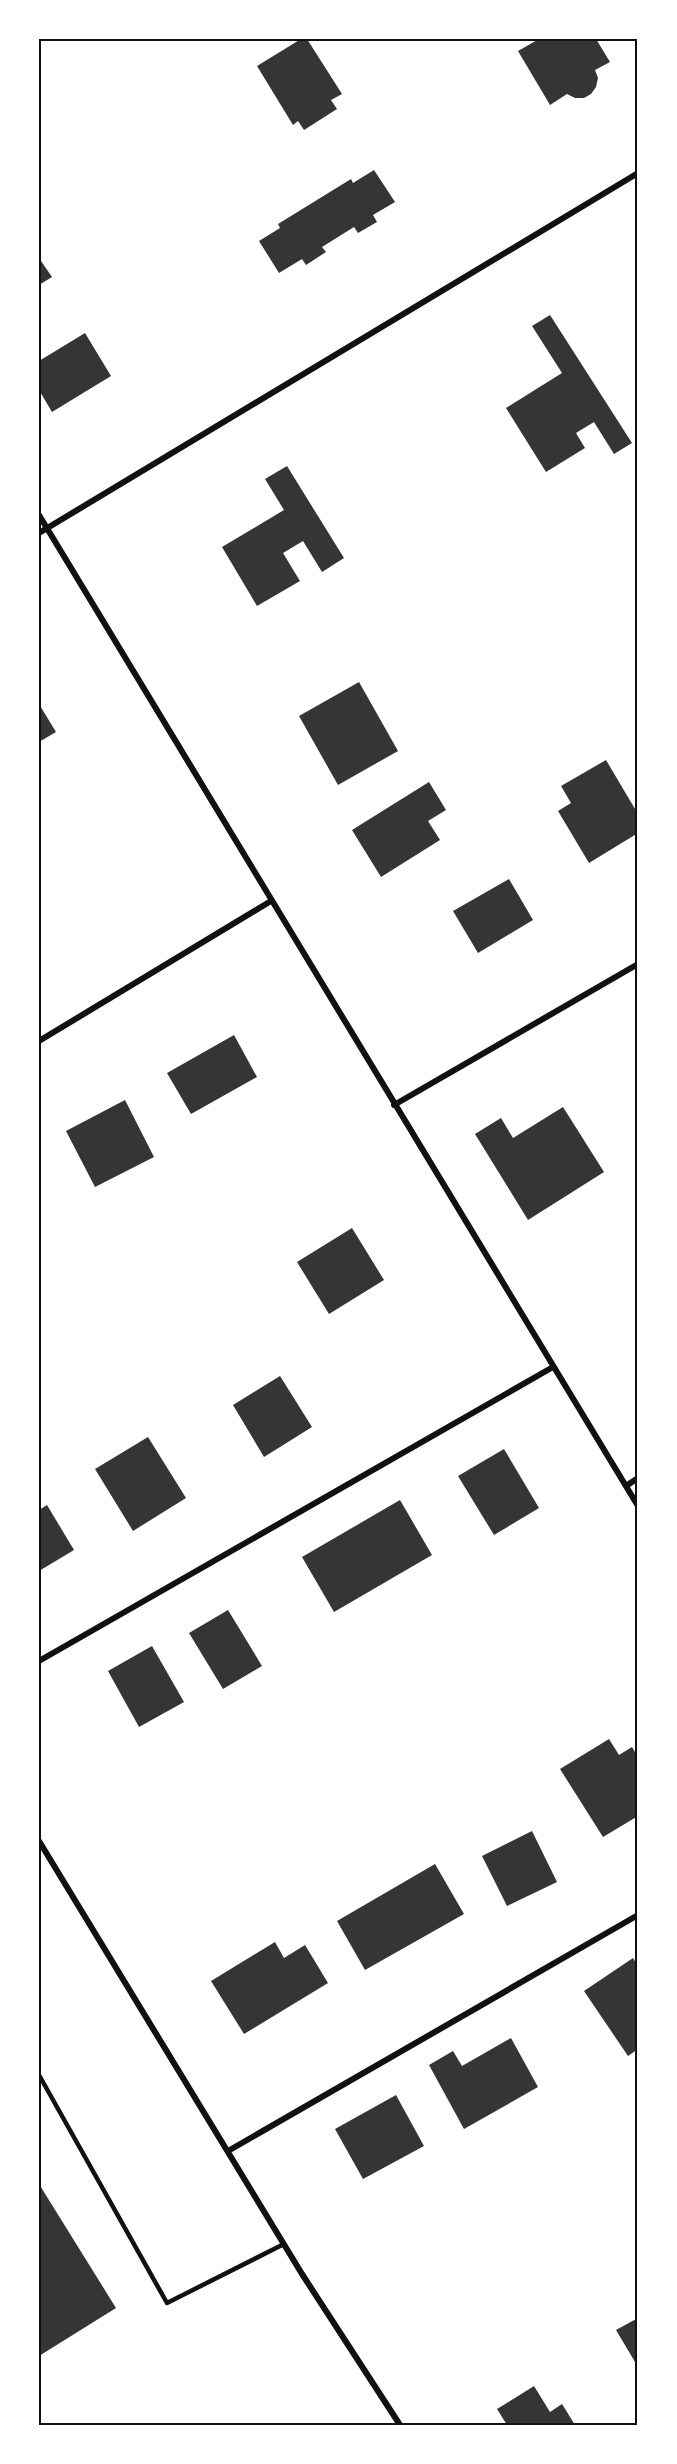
<svg xmlns="http://www.w3.org/2000/svg" width="677" height="2464" font-family="Roboto,sans-serif">
	<style>
		.building { fill: #353535 }
		.lines { fill: none; stroke-linecap: round; stroke-linejoin: round }
		.service { stroke: #111; stroke-width: 4.5 }
		.minor { stroke: #111; stroke-width: 6 }
		.neatline { fill: none; stroke: #111; stroke-width: 2 }
	</style>
	<rect width="100%" height="100%" fill="#fff"/>
	<path class="building" d="M301 39H307L342 94 331 100 337 109 304 130 298 121 293 125 257 66Z
		M539 39H596L610 62 595 70 598 78 596 87 591 94 584 98H575L567 94 550 105 518 51Z
		M374 170 395 202 373 215 377 222 358 233 354 227 322 247 326 252 306 265 302 259 279 273 259 241 280 228 278 224 351 179 353 183Z
		M39 258 52 277 39 285Z
		M550 315 632 443 614 454 594 422 576 433 585 448 546 472 506 408 562 373 532 326Z
		M85 333 111 376 52 412 39 390V361Z
		M287 466 344 558 322 572 303 541 283 553 300 581 257 606 222 547 284 510 265 479Z
		M359 682 398 751 338 785 299 716Z
		M39 704 56 732 39 742Z
		M606 760 638 814V833L589 863 558 811 571 803 561 786Z
		M429 782 446 810 428 821 440 840 381 877 352 830Z
		M509 879 533 920 478 953 453 911Z
		M234 1035 257 1077 191 1114 167 1073Z
		M125 1100 154 1157 95 1187 66 1131Z
		M563 1107 604 1172 528 1220 475 1134 501 1118 513 1138Z
		M352 1228 384 1280 329 1314 297 1262Z
		M280 1376 312 1427 264 1457 233 1405Z
		M148 1437 186 1498 133 1531 95 1469Z
		M504 1449 539 1508 494 1535 458 1476Z
		M400 1500 432 1555 334 1612 302 1557Z
		M47 1505 74 1550 39 1571V1510Z
		M228 1610 262 1666 223 1689 189 1633Z
		M152 1646 184 1702 139 1727 108 1671Z
		M609 1739 619 1755 632 1747 638 1757V1816L603 1837 560 1769Z
		M532 1831 557 1882 507 1906 482 1856Z
		M435 1864 464 1914 365 1970 337 1921Z
		M275 1942 284 1958 305 1945 328 1983 244 2034 211 1981Z
		M633 1958 638 1966V2049L628 2056 584 1991Z
		M511 2038 538 2087 464 2129 429 2065 453 2051 462 2066Z
		M396 2095 424 2146 363 2179 335 2129Z
		M39 2184 116 2308 39 2356Z
		M638 2318V2367L616 2330Z
		M534 2386 550 2412 562 2404 575 2425H507L497 2409Z"/>
	<g class="lines">
		<path class="service" d="M39 2075 167 2303 284 2244"/>
		<path class="minor" d="M39 515 638 1506
			M39 533 638 173
			M39 1041 271 901
			M394 1105 638 964
			M626 1486 638 1478
			M39 1661 553 1367
			M39 1841 302 2274 400 2425
			M228 2151 638 1915"/>
	</g>
	<rect width="677" height="2464" fill="none" stroke="#ffffff" stroke-width="81"/>
	<rect x="40" y="40" width="596" height="2384" class="neatline"/>
</svg>
